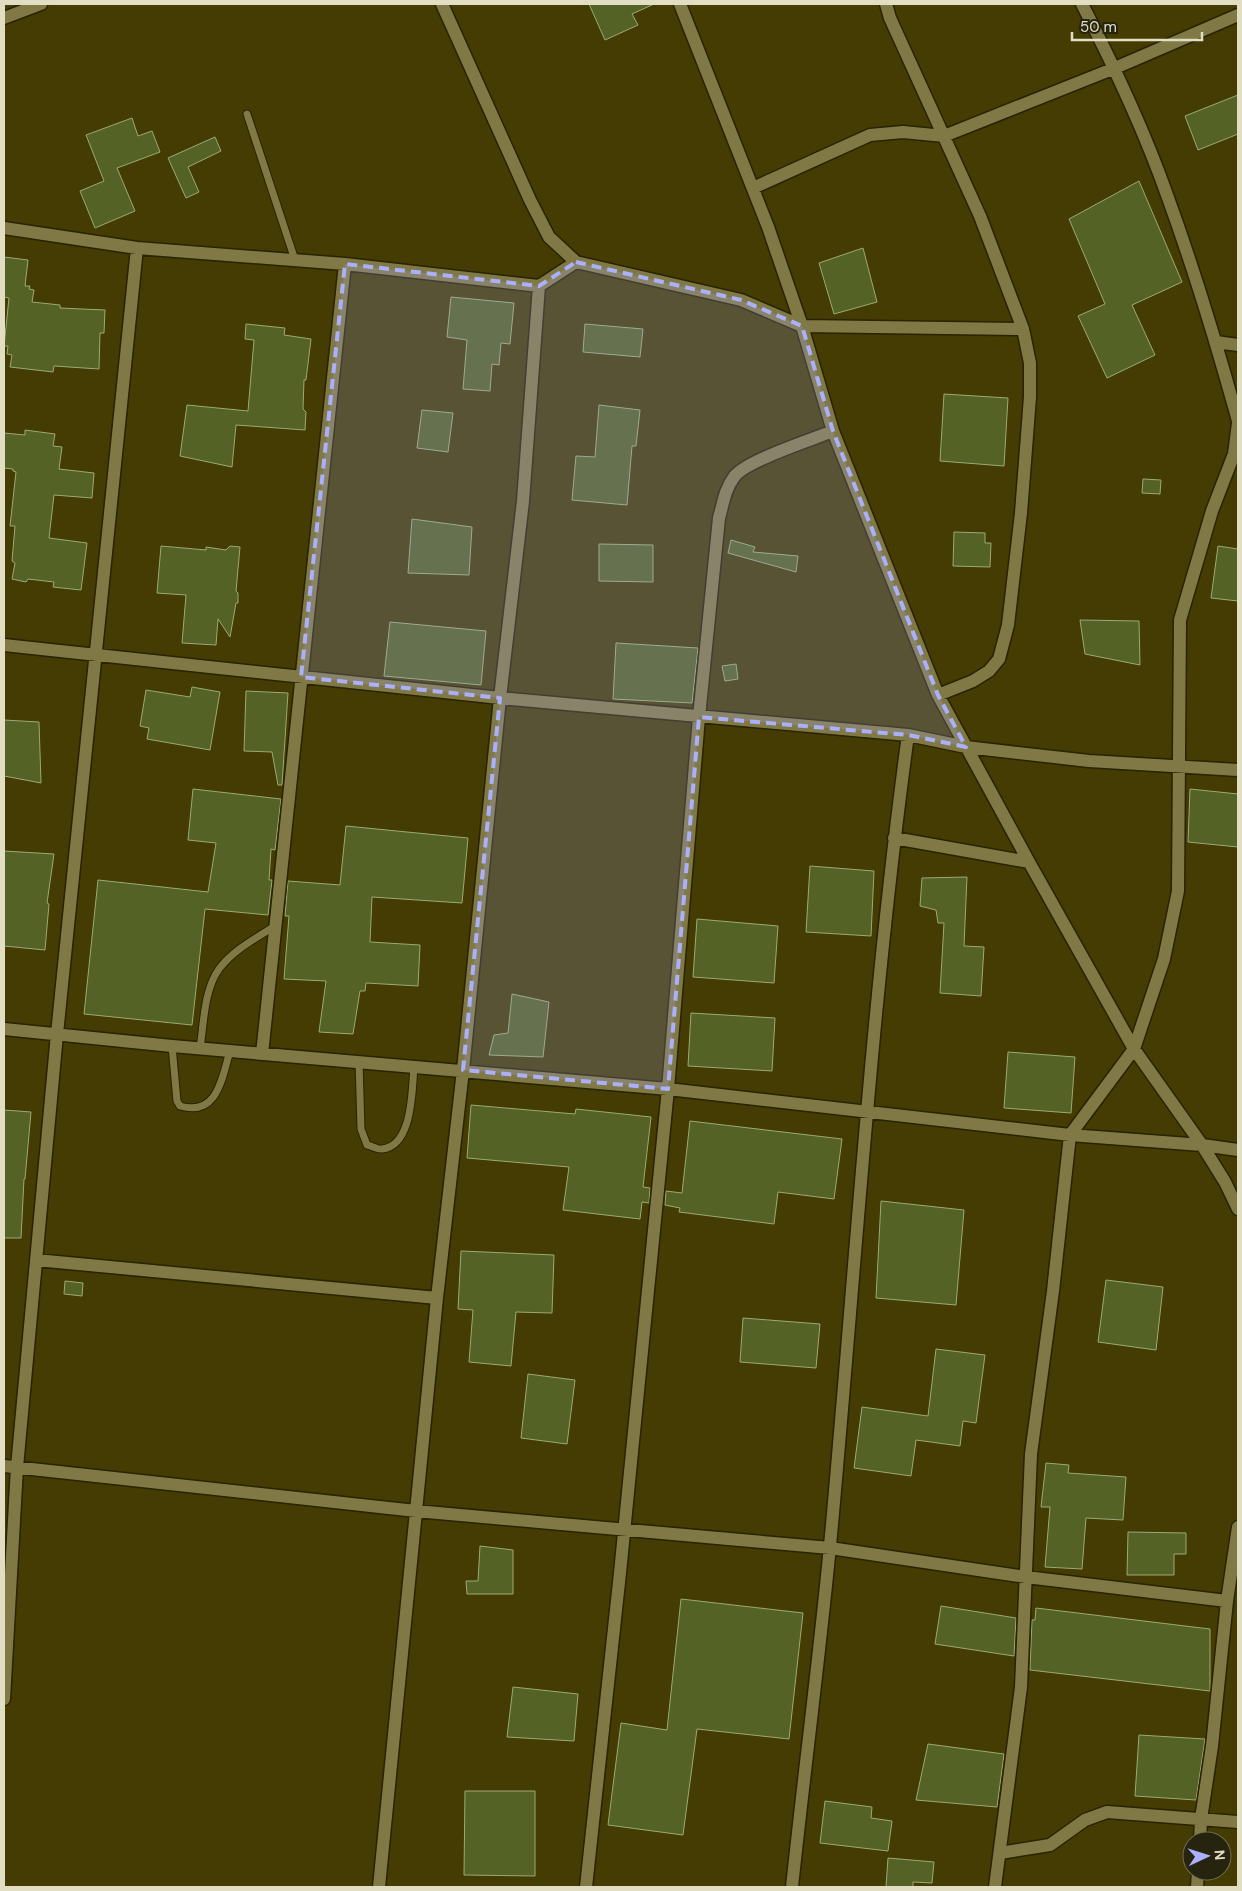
<svg xmlns="http://www.w3.org/2000/svg" width="1242" height="1891" font-family="'DM Sans',sans-serif">
	<style>
		.building { fill: #546225; stroke: #9caa77 }
		.lines { fill: none; stroke-linecap: round; stroke-linejoin: round }
		.lane-casing { stroke: #292300; stroke-width: 9 }
		.street-casing { stroke: #292300; stroke-width: 15 }
		.lane { stroke: #817945; stroke-width: 7 }
		.street { stroke: #817945; stroke-width: 12 }
		.marked { fill: #aab0fb; fill-opacity: 0.2; stroke: #aab0fb; stroke-width: 4; stroke-dasharray: 10 6; stroke-linejoin: round }
	</style>
	<rect width="100%" height="100%" fill="#443c03"/>
	<path class="building" d="M589 4H654L632 14 638 25 605 40Z
		M1238 95V134L1198 150 1185 116Z
		M132 118 138 136 152 131 160 152 117 168 135 211 95 228 80 191 104 181 86 135Z
		M215 137 221 151 188 167 199 192 186 198 168 158Z
		M1139 181 1182 282 1132 305 1155 355 1107 378 1078 316 1105 304 1069 219Z
		M863 248 877 302 834 314 819 263Z
		M4 257 28 260 25 286H30L29 289 34 290 32 302 60 305V308L105 310 104 333H100L99 369 54 366 53 372 10 367 12 355 7 354 8 346H4L9 298 4 297Z
		M451 297 514 303 510 344 501 343 499 365 492 364 490 391 463 389 467 340 447 337Z
		M246 324 285 328 284 335 311 339 306 380H304L303 409 306 412 305 430 236 425 232 467 180 456 187 405 248 411 254 340 245 339Z
		M585 324 643 329 640 357 583 352Z
		M944 394 1008 398 1004 466 940 461Z
		M599 405 640 410 636 446H632L627 505 572 500 576 456 595 457Z
		M422 410 453 413 448 452 417 448Z
		M25 430 55 434 53 446 62 447 59 469 94 473 92 498 54 495 49 538 87 543 81 590 53 587 54 582 28 579 26 582 12 579 15 563 12 561 15 526H10L16 472 13 471V469L4 468V433L25 435Z
		M1143 479 1161 480 1160 494 1142 493Z
		M412 519 472 527 469 575 408 573Z
		M954 532 985 533V543H991L990 567 953 566Z
		M731 540 755 547 753 552 798 556 796 572 728 553Z
		M599 544 653 545V582L599 581Z
		M161 546 206 550V547L226 550 230 546 240 547 236 591 238 593V603H236L230 637 218 619 216 645 182 643 186 595 157 593Z
		M1218 546 1238 549V601L1211 598Z
		M1080 620 1139 621 1140 665 1085 654Z
		M390 622 486 631 481 685 384 676Z
		M616 643 698 648 692 703 613 699Z
		M736 664 738 679 725 681 722 666Z
		M192 687 220 692 210 750 147 739 149 728 140 726 146 690 190 697Z
		M246 691 288 693 282 785H278L272 752 244 751Z
		M4 720 39 722 41 783 4 776Z
		M193 789 281 799 275 850 271 849 269 880H272L268 915 205 909 192 1025 84 1014 98 880 208 892 216 843 188 840Z
		M1190 789 1238 794V847L1188 842Z
		M346 826 468 838 462 903 372 897 370 942 420 945 418 986 366 983 365 991H360L353 1034 319 1032 326 981 284 979 289 916H285L288 881 340 885Z
		M4 851 54 854 47 903 49 904 45 950 4 946Z
		M810 866 874 871 871 936 806 932Z
		M967 877 964 946 984 947 981 996 940 993 944 923H938L936 910 920 906 922 878Z
		M697 919 778 926 774 983 693 977Z
		M512 994 549 1002 543 1057 489 1055 494 1035 508 1033Z
		M691 1013 775 1018 772 1071 688 1066Z
		M1008 1052 1075 1057 1071 1113 1004 1108Z
		M471 1105 575 1114 576 1109 651 1117 643 1187 650 1188 649 1203 642 1202 640 1219 563 1210 569 1167 467 1158Z
		M4 1110 31 1112 25 1179H24L21 1238H4Z
		M690 1121 842 1139 834 1199 778 1192 774 1224 679 1212 680 1208 665 1205 666 1191 682 1193Z
		M881 1201 964 1210 956 1305 876 1298Z
		M461 1251 554 1255 552 1313 516 1312 511 1366 469 1362 473 1310 458 1309Z
		M1106 1280 1163 1287 1156 1350 1098 1342Z
		M65 1281 83 1283 82 1296 64 1294Z
		M743 1318 820 1324 816 1368 740 1362Z
		M936 1349 985 1355 976 1423 963 1421 960 1446 916 1440 911 1476 854 1468 862 1407 928 1416Z
		M528 1374 575 1380 567 1444 521 1438Z
		M1046 1463 1069 1465 1068 1473 1126 1477 1123 1520 1086 1518 1082 1569 1045 1567 1050 1507H1041Z
		M1128 1532 1186 1533V1554H1174V1575H1127Z
		M480 1546 513 1550V1594H467L466 1581H478Z
		M681 1599 803 1613 789 1739 697 1729 683 1835 608 1825 621 1723 667 1730Z
		M941 1606 1016 1618 1014 1656 935 1644Z
		M1036 1608 1210 1629V1691L1030 1670 1032 1620H1035Z
		M513 1687 578 1694 574 1741 507 1737Z
		M1139 1735 1205 1739 1196 1800 1135 1796Z
		M928 1744 1004 1754 997 1807 916 1800Z
		M465 1791H535V1876L464 1875Z
		M825 1801 872 1807 871 1818 892 1821 888 1851 820 1843Z
		M888 1858 934 1862 932 1883 913 1882V1887H886Z"/>
	<g class="lines">
		<defs>
			<path id="lane" d="M247 114 295 260
				M172 1046 177 1101 180 1106C218 1117 222 1077 230 1051
				M200 1048C204 1022 204 990 219 969 233 950 256 938 275 926
				M359 1061 361 1129 367 1145C372 1146 378 1150 382 1149 413 1146 412 1089 414 1066"/>
			<path id="street" d="M442 4 530 200 549 237 576 262
				M680 4 768 227 802 326 833 431 938 695 1029 862 1134 1049 1202 1145 1225 1182 1238 1209
				M886 4 890 18 980 216 1023 329 1030 363V397L1021 513 1008 625 999 659 989 671 973 681 938 695
				M1082 4C1114 66 1144 130 1167 195 1194 269 1217 345 1238 421
				M4 18 41 4
				M753 188 870 135 903 132 944 136 1115 68 1238 15
				M4 228 137 248 345 264 539 286 576 262 741 300 802 326 1023 329
				M1216 342 1238 345
				M4 645 500 698 908 735 966 747 1089 761 1238 770
				M894 838 1029 862
				M4 1029 172 1046 668 1089 1070 1135 1202 1145 1238 1150
				M262 1054 345 264
				M36 1260 437 1298
				M4 1466 416 1511 830 1548 1026 1577 1227 1601
				M4 1699 17 1467 57 1034 137 248
				M1200 1841 1201 1819 1212 1746 1227 1601 1238 1527
				M1000 1853 1050 1845 1085 1820 1107 1812 1238 1822
				M379 1887 437 1298 463 1070 500 698 523 501 539 286
				M586 1887 620 1573 668 1089 699 717 719 518C723 504 725 489 734 477 745 461 811 440 833 431
				M792 1887C804 1774 819 1660 830 1546 855 1276 871 1005 908 735
				M995 1887 1021 1687 1031 1454 1053 1291 1070 1135 1134 1049 1164 959 1178 891 1180 620 1212 511 1234 454 1238 423
				M1197 1887 1198 1871"/>
		</defs>
		<use href="#lane" class="lane-casing"/>
		<use href="#street" class="street-casing"/>
		<use href="#lane" class="lane"/>
		<use href="#street" class="street"/>
	</g>
	<path class="marked" d="M576 262 741 300 802 326 833 431 938 695 966 747 908 735 699 717 668 1089 463 1070 500 698 301 677 345 264 539 286Z"/>
	<rect width="1242" height="1891" fill="none" stroke="#e2dec4" stroke-width="10"/>
	<g transform="translate(1207 1856) rotate(86)"><circle r="24" fill="#26230e" stroke="#716e57"/>
	<path d="M0-4L9 19L0 12L-9 19Z" fill="#aab0fb"/>
	<text y="-8" font-size="14" font-weight="bold" text-anchor="middle" fill="#e2dec4">N</text>
	</g>
	<path d="M1072 32v8h130v-8" fill="none" stroke="#e2dec4" stroke-width="2.5"/>
	<text x="1080" y="32" font-size="15" fill="#e2dec4" stroke="#26230e" stroke-width="4" paint-order="stroke">50 m</text>
</svg>
